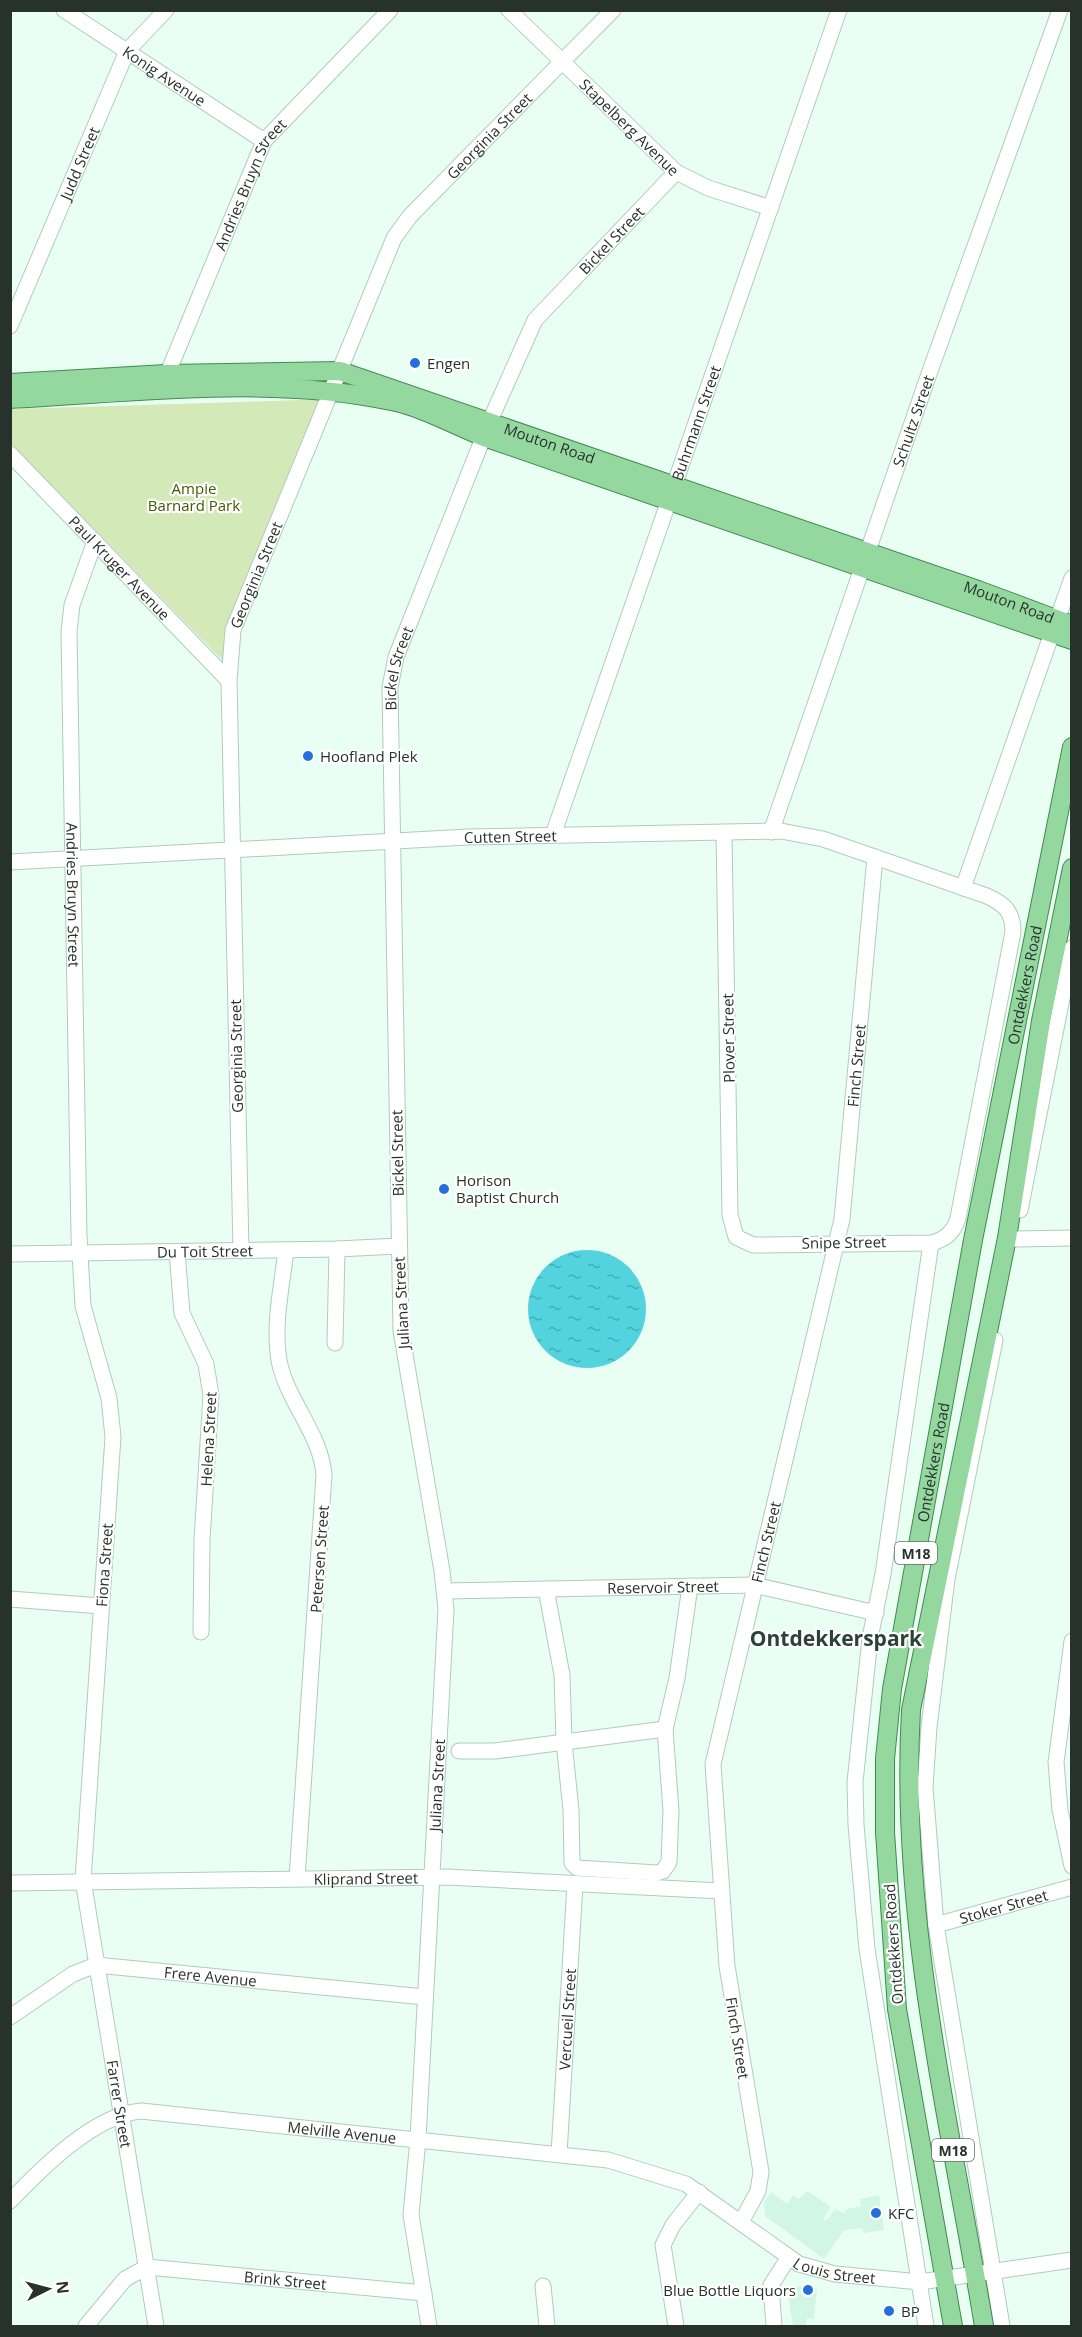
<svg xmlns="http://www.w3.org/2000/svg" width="1082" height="2337" font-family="'Open Sans',sans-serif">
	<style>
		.built { fill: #d2f6e5 }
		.park { fill: #d3eab8 }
		.water { fill: url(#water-ripples) }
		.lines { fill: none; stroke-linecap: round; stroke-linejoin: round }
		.minor-casing { stroke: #b0cbbe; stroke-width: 17 }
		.major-casing { stroke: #408c4e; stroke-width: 20 }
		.minor { stroke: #fff; stroke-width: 15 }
		.major { stroke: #94d79f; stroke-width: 18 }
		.poi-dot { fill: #2370db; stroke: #fff; stroke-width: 2 }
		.labels { text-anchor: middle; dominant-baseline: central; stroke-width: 4.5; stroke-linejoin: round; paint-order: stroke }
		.shield { fill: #fff; stroke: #68706c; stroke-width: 1.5 }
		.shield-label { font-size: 14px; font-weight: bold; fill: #27322d }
		.street-label { font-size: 15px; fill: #27322d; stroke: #fff }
		.poi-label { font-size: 15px; fill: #27322d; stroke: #fff; text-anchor: start }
		.park-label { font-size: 15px; fill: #3e5b00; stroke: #fff }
		.district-label { font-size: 21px; font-weight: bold; fill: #2b4238; stroke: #fff }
	</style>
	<defs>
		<pattern id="water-ripples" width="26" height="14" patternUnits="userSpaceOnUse" patternTransform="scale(1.5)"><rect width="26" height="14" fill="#52d3dd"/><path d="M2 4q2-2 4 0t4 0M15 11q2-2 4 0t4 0" fill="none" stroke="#44acb4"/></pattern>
	</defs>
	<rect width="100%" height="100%" fill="#e9fff4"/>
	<path class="built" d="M807 2191 831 2207 823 2219 826 2221 835 2209 844 2213 847 2209 861 2206 860 2199 879 2195 884 2230 864 2233 862 2228 844 2230 824 2259 765 2216 764 2202 771 2192 787 2204 793 2195 799 2199Z
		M792 2286 817 2288 814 2319 807 2318 806 2326 793 2325 787 2289Z"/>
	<path class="park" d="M335 399 227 665 11 444 10 409Z"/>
	<path class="water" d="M528 1309a59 59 0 1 1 118 0a59 59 0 1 1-118 0Z"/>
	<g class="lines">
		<defs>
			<g id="minor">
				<path id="s1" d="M64 10 264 141"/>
				<path id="s2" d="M509 10 676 172 708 188 771 208"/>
				<path id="s3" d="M10 326 127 51 166 10"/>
				<path id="s4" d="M164 382 264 141 390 10"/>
				<path id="s5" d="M10 454 229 681"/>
				<path id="s6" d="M95 541 72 605 69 631 79 1236 83 1306 109 1398 113 1437 83 1880 156 2326"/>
				<path d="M1057 620 1072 578"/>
				<path id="s7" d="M771 832 930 371 1060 10"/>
				<path id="s8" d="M553 835 839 10"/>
				<path id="s9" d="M10 862 468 837 781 831 823 839 987 896C1004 904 1013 911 1013 932L958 1218C954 1232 945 1240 931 1243L753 1245 736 1237 730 1215 724 832"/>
				<path d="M963 888 1052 633"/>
				<path d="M1020 1210 1072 948"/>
				<path d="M1014 1239 1072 1238"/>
				<path d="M286 1250C282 1286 272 1329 280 1365 289 1403 321 1435 324 1475L297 1878"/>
				<path id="s10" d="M241 1251 229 681 233 630 394 238 410 216 613 10"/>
				<path d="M177 1252 182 1313 206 1364 211 1395 202 1540 201 1632"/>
				<path id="s11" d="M10 1254 337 1249 399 1246"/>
				<path d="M995 1340 947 1579 929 1727 925 1787 936 1925 1002 2326"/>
				<path d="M335 1343 337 1249"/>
				<path d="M546 1589 562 1675 564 1742 571 1810 572 1863 577 1868 657 1873 663 1871 669 1862 671 1811 665 1729 677 1678 690 1586"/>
				<path id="s12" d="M445 1591 754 1585 876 1613"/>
				<path d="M10 1599 101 1606"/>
				<path d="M1072 1641 1056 1762 1060 1810 1072 1866"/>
				<path d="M459 1751H495L665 1729"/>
				<path id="s13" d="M10 1883 447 1877 721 1891"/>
				<path id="s14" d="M936 1925 1072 1887"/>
				<path id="s15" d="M10 2017 73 1974 96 1965 425 1997"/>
				<path id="s16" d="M559 2154 575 1884"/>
				<path id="s17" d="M10 2201C42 2168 94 2115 141 2111L608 2160 686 2184 799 2264 835 2274 920 2282 1072 2260"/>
				<path id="s18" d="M741 2222 758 2191 761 2172 727 1966 713 1764 842 1219 875 857"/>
				<path d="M543 2286 547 2326"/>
				<path id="s19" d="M86 2326 125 2279 147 2267 424 2293"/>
				<path id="s20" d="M429 2326 411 2215 418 2139 446 1609 442 1571 401 1331 390 687 396 657 489 423 535 320 676 172"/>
				<path d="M676 2326 663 2245 673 2225 699 2192"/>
				<path d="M774 2326 771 2285 789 2257"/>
				<path d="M926 2326 867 1949 856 1825 855 1782 870 1638 883 1574 931 1243"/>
			</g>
			<g id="major">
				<path id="s21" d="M10 383 166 374 340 371 978 590 1072 625"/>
				<path d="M10 399C132 393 272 375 391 401 422 407 454 425 484 437L1072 640"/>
				<path id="s22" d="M953 2326 897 2009 885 1832V1759L892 1689 973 1240 1072 747"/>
				<path d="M984 2326C950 2122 899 1918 911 1710L1007 1238 1041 1021 1072 868"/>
			</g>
		</defs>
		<use href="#minor" class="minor-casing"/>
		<use href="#major" class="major-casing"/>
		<use href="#minor" class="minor"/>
		<use href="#major" class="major"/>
	</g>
	<g class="poi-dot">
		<circle cx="415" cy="363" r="6"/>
		<circle cx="308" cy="756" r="6"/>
		<circle cx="444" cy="1189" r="6"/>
		<circle cx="876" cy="2213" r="6"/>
		<circle cx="808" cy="2290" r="6"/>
		<circle cx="889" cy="2311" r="6"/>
	</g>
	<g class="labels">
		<g class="shield">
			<rect x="895" y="1542" width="42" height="22" rx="4.5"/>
			<rect x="932" y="2139" width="42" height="22" rx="4.5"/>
		</g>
		<g class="shield-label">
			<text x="916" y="1553">M18</text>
			<text x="953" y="2150">M18</text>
		</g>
		<g class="street-label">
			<text stroke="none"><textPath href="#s1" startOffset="120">Konig Avenue</textPath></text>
			<text stroke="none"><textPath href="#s2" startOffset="168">Stapelberg Avenue</textPath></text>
			<text stroke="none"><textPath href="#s10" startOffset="1185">Georginia Street</textPath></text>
			<text stroke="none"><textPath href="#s3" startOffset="177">Judd Street</textPath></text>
			<text stroke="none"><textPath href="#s4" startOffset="216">Andries Bruyn Street</textPath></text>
			<text stroke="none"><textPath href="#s20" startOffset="2151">Bickel Street</textPath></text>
			<text stroke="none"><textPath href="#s7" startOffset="435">Schultz Street</textPath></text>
			<text stroke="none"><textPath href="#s8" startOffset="436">Buhrmann Street</textPath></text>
			<text stroke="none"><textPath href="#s21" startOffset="552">Mouton Road</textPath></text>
			<text stroke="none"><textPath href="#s5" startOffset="158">Paul Kruger Avenue</textPath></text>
			<text stroke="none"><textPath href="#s10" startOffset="681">Georginia Street</textPath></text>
			<text stroke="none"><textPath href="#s21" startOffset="1038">Mouton Road</textPath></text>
			<text stroke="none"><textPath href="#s20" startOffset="1665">Bickel Street</textPath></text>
			<text stroke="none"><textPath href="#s9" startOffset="501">Cutten Street</textPath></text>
			<text stroke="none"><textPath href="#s6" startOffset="358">Andries Bruyn Street</textPath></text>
			<text stroke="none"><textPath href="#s22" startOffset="1359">Ontdekkers Road</textPath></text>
			<text transform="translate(728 1038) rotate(-91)">Plover Street</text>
			<text transform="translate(236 1056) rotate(-91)">Georginia Street</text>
			<text stroke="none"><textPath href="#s18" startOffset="1180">Finch Street</textPath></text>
			<text transform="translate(397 1153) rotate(-91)">Bickel Street</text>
			<text transform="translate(844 1242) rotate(-1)">Snipe Street</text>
			<text stroke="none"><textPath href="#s11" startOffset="195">Du Toit Street</textPath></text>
			<text transform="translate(401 1303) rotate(-93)">Juliana Street</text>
			<text transform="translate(208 1439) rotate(-87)">Helena Street</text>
			<text stroke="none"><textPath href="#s22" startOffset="873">Ontdekkers Road</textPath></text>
			<text stroke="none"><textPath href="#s18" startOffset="694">Finch Street</textPath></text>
			<text transform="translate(319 1559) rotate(-86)">Petersen Street</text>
			<text transform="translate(104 1565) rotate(-86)">Fiona Street</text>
			<text stroke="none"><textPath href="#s12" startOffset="218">Reservoir Street</textPath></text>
			<text stroke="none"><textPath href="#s20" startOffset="543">Juliana Street</textPath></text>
			<text stroke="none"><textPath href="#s13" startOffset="356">Kliprand Street</textPath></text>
			<text stroke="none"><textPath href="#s14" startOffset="70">Stoker Street</textPath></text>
			<text transform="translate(893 1944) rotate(-94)">Ontdekkers Road</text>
			<text stroke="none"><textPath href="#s15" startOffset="216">Frere Avenue</textPath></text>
			<text stroke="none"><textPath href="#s16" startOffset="135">Vercueil Street</textPath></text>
			<text transform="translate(738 2038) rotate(81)">Finch Street</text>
			<text stroke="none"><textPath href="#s6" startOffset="1575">Farrer Street</textPath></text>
			<text stroke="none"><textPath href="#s17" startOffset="364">Melville Avenue</textPath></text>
			<text stroke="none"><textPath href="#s17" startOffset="888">Louis Street</textPath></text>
			<text stroke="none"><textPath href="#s19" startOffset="225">Brink Street</textPath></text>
		</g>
		<g class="poi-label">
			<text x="427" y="363">Engen</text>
			<text x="320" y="756">Hoofland Plek</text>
			<text x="456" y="1180">Horison<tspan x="456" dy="17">Baptist Church</tspan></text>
			<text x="888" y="2213">KFC</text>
			<text x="796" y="2290" text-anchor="end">Blue Bottle Liquors</text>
			<text x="901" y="2311">BP</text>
		</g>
		<g class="park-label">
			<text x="194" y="488">Ampie<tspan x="194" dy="17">Barnard Park</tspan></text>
		</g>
		<g class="district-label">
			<text x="836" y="1638">Ontdekkerspark</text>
		</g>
	</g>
	<rect width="1082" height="2337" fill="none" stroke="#27322d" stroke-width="24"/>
	<g transform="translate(48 2289) rotate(84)" stroke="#ffffff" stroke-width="4.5" paint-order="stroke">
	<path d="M0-4.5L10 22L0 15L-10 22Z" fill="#27322d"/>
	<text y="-9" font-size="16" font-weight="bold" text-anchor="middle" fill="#27322d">N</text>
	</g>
</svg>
